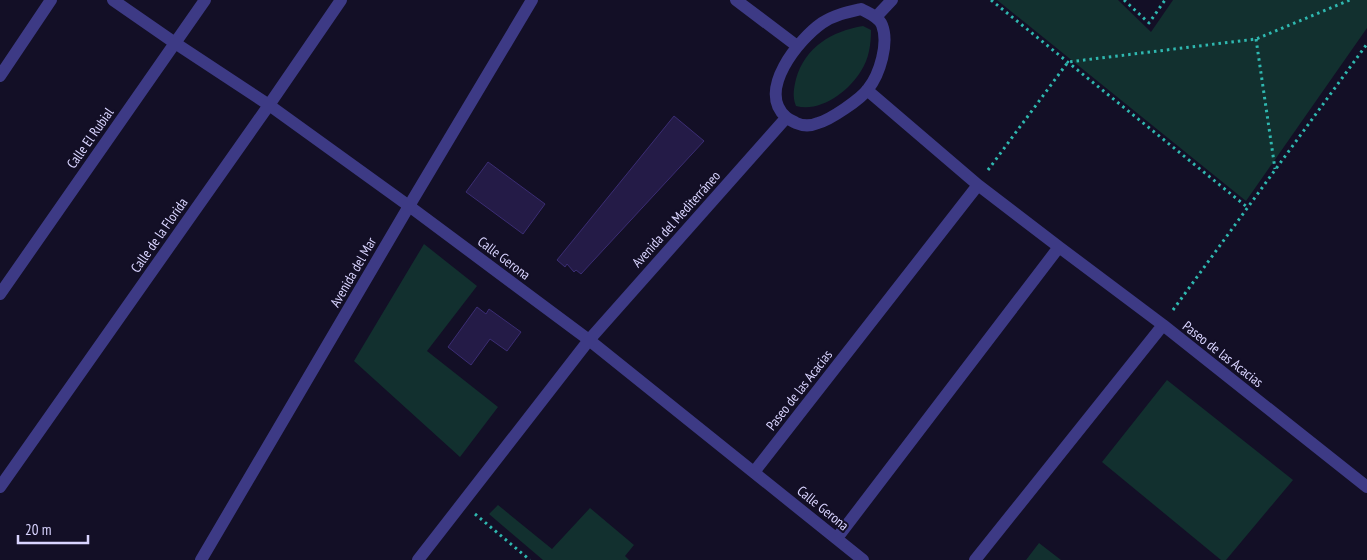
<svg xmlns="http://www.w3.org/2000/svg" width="1367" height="560" font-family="'PT Sans Narrow',sans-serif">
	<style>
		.green { fill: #12302f }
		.building { fill: #241b47; stroke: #3b2d73 }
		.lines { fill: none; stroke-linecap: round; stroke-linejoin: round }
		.path { stroke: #2fb8b0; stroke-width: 3; stroke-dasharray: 2.5 4; stroke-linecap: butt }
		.minor { stroke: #3d3a85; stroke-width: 12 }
		.labels { text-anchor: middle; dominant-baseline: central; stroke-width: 4; stroke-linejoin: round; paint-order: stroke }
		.street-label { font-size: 14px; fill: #d9d4ff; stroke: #130f26 }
	</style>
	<rect width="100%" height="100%" fill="#130f26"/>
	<path class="green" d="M997 0H1118L1151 32 1173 0H1367V28L1246 201Z
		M863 26 871 30C871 44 869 59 861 71 849 91 820 113 796 106 792 96 794 88 796 79 805 47 832 31 863 26Z
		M424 244 477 286 427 351 498 407 460 457 354 361Z
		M1167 380 1293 480 1226 560H1221L1102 462Z
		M498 505 552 549 590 508 634 545 625 556 629 560H543L489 514Z
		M1039 543 1061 560H1026Z"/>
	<path class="building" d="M674 116 704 141 581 274 576 270 574 272 567 264 565 267 557 260Z
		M488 162 545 204 523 234 466 192Z
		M477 307 486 314 489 309 521 332 507 351 490 339 471 365 448 347Z"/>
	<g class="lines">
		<path class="path" d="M991 0 1247 207
			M1124 0 1149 23 1165 0
			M1256 39 1275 169
			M988 170 1068 62 1256 39 1350 0
			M1173 310 1367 44
			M475 514 530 560"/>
		<path class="minor" d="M113 0 175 43 269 105 409 206 589 340 863 560
			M736 0 797 46
			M861 9C868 13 879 17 882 25 889 43 880 74 868 89 861 99 830 120 818 123 811 126 803 126 796 123 793 121 789 120 786 117 756 91 799 39 822 23 834 15 848 12 861 9Z
			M876 17 892 0
			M0 76 51 0
			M867 90 978 185 1059 247 1163 325 1367 487
			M0 294 205 0
			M754 472 978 185
			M0 487 269 105 341 0
			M837 538 1059 247
			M201 560 409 206 532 0
			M418 560 589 340 786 118
			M975 560 1163 325"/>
	</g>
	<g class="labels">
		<g class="street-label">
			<text transform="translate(90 138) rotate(-55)">Calle El Rubial</text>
			<text transform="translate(676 219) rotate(-48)">Avenida del Mediterráneo</text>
			<text transform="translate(159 235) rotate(-55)">Calle de la Florida</text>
			<text transform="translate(504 258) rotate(37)">Calle Gerona</text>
			<text transform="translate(353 272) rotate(-60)">Avenida del Mar</text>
			<text transform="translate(1223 354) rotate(38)">Paseo de las Acacias</text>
			<text transform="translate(799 390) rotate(-52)">Paseo de las Acacias</text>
			<text transform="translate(823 508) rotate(39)">Calle Gerona</text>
		</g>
	</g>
	<path d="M18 535v8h70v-8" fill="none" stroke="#d9d4ff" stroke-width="2.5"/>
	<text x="25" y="535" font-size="15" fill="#d9d4ff" stroke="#130f26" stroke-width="4" paint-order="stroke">20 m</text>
</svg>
